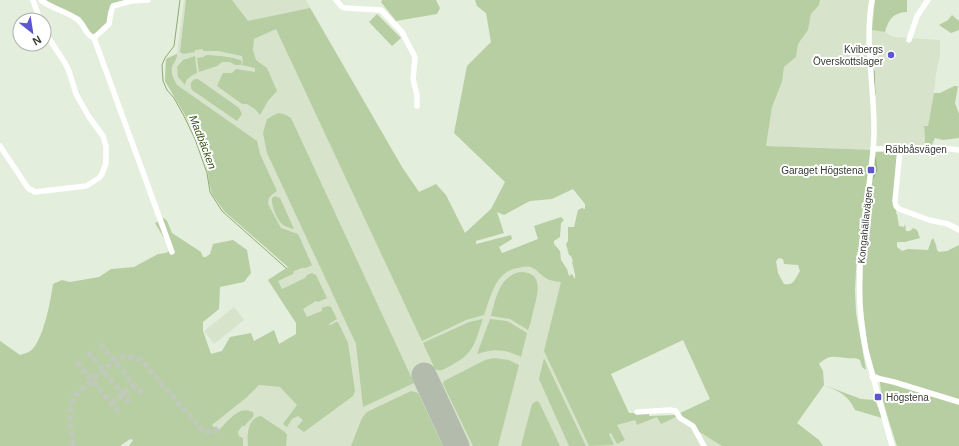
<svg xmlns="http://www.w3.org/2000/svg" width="959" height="446" font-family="Arial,sans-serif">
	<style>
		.built { fill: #d7e4cb }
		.green { fill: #b6cea1; fill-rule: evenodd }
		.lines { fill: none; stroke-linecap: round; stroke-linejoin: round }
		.stream { stroke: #8dab70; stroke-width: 1 }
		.runway { stroke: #b3bbac; stroke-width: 25 }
		.minor-tunnel { stroke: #c1caba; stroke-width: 5.5; stroke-dasharray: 5.5 3; stroke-linecap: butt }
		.minor { stroke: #fff; stroke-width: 5.5 }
		.poi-dot { fill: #5c57cf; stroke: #fff; stroke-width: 1.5 }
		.labels { text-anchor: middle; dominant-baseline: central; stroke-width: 4; stroke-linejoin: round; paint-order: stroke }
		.poi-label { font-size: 10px; fill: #353932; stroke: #fff; text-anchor: end }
		.street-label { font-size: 10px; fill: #353932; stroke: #fff }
		.water-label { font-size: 11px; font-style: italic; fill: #385414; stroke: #fff }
	</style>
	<rect width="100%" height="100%" fill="#e4eedc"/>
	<path class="built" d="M184 0H306L402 167 469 273 531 254 568 278 599 415 677 418 722 446H243V438L239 436 238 432 242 426 232 416 218 431 215 429 212 425 246 398 259 385 325 391 296 323 268 280 288 267 224 211 212 194 209 182 208 173 196 138 185 115 165 81 166 59 177 53Z
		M820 0H875L872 30 885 32 893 37 940 40V56L936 74 934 93 928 126 924 127 925 138 923 150 903 151 766 146 772 107 782 82 784 67 796 57 798 44 808 30 811 14 819 5Z
		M234 307 244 320 214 344 204 331Z"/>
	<path class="green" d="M46 0H133L118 2 107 24 94 34 91 33 80 17 54 6Z
		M186 0H232L248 21 310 8 402 167 419 192 436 184 446 195 465 233 491 209 505 182 454 133 467 66 491 42 486 13 477 6 475 0H820L819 5 811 14 808 30 798 44 796 57 784 67 782 82 772 107 766 146 903 151 901 157 896 214H897L899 226 904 227 905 224 906 231H910L913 228 917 230 920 238 905 242H897V247L902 251 908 249 928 250 931 241 933 238 936 245 937 250 939 252 947 251 959 245V446H897C892 430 878 391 880 376L874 373 868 348 862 303 863 251 857 252 855 290 856 313 866 370 862 367 860 360C854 357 852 359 847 358 835 357 829 354 819 364L823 371 824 385 861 399 875 400 882 418 855 410C847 394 840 392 824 385L797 423 819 440 823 446H722L677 418 682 416 680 413 710 399 683 340 611 374 629 413H649V416L675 415 676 417 661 424 657 417 637 425 635 420 617 425 625 440 617 444 611 433 609 434 614 445 589 446 544 351 561 282C556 281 549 281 546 278 540 275 537 269 531 267 526 266 522 267 518 268 495 271 491 297 484 315L466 320 422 341 276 29 254 39 253 50 256 60 267 68 277 91 268 101 260 115 256 110 247 104H242L217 86 223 73H232L236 69 255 72V68L242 65 243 61 242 56 218 51H203V49L195 50V52L183 54 180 52ZM573 189 585 204V209L582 208 578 210 574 227H568V241L566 244 569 255 571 256 573 262H572C573 266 576 276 575 279L572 274 569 276 567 269 561 260 560 251 554 244V241L560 237 561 223 564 220 561 217 534 226 538 239 502 253 499 247 512 239 511 235 476 244V241L504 233 497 212 504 215 530 201 552 199ZM779 258 783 259 784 264 798 265 800 271C795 279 794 286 784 284L778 273 776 261Z
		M382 0H436L440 8 437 14 396 21 381 2Z
		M875 0H907V12C893 13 889 19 885 32L872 30Z
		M377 14 401 38 392 46 369 22Z
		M952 15 959 21V30L951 33 939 25 948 20Z
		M177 54C177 58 176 59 174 63 169 70 173 78 177 85L257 141 260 154 277 191C271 195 268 197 268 204L281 228 298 234 312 265 306 268H302L294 271 293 274 278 281 282 289 305 278 307 275 312 273 316 275 327 298 318 302 316 301 303 309 307 317 322 311V308L328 306 331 307 337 319 329 324 330 325 336 322H338L348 343 355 391 353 396 304 432 297 427 303 420 298 416 292 419 287 427 283 424 297 405 280 387 259 385 246 398 212 425 218 431C227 422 240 403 254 413L253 417 246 424 245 426H242L238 432 239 436 243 438V446H129L133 440 130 439 120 446H0V341L20 355C23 354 27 353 29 352 43 344 51 299 53 284L62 280 70 282 99 277 111 269 134 267 158 254 166 253 169 251 165 240 155 223 164 218 167 221 172 233 201 252 203 257H206L210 254 213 244 233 240 247 250 251 273 244 282 220 287 219 309 203 322V331L211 354 222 351 230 337 251 333 254 341 274 330 279 344 296 334V323L268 280 288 267 224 211 212 194 209 182 208 173 196 138 185 115 165 81 166 59Z
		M208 55C219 56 231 56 242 61L241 65H235L230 62H222L217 66 199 72 197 58 204 57V56Z
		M195 56 197 73C191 76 186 78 185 85L178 77 177 67 183 60Z
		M195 79H198L239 108 242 114 237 121 192 90C190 85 190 82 195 79Z
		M954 86H958L955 103 959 114V138L943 140 935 138 931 147 924 148 925 138 924 126H928L934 93H940Z
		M278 113 284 114 291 118 414 383 363 407 356 344 267 153 263 133 267 119Z
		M275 196 280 198 294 229C290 228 286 227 282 224 277 220 271 205 272 198Z
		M520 272C544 272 538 293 534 308 532 316 531 323 528 330L510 319 491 316C496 298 499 277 520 272Z
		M483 319C474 344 475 353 450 366 444 369 441 372 435 369L423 343 469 322Z
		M490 319 507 321 527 333 521 357C504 349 495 348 477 354Z
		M494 358 509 360 519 365 498 446H473L443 384 444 381 485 360Z
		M544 358 586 446H569L539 379Z
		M411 391 418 393 443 446H351L362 418 367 412Z
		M536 401 539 402 560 446H521L532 404Z
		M261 416 285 432 287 435 286 446H248C247 436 247 418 261 416Z"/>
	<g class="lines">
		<path class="stream" d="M180 0 174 46 165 58 162 65 163 81 167 90 174 98 184 116 195 139 207 173 210 192 222 211 286 268
			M874 71 875 94
			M872 180 877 170 875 158"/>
		<path class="runway" d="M424 375 457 446"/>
		<path class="minor-tunnel" d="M100 344 143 395
			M88 352 131 404
			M77 362 119 413
			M111 404 134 385
			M73 446C71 428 66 411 76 395L117 358 127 356 141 360 204 432 215 431 218 428"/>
		<path class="minor" d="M33 0 40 20
			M41 0C52 9 67 11 78 20 85 25 85 35 94 38L109 24 111 12 113 6 131 1 148 0
			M336 0 342 7 345 8 381 10 402 32 415 57 413 79 417 95V106
			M872 0C864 44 875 89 874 134 873 167 866 200 863 233 858 272 858 313 866 351L892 446
			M94 38 172 252
			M909 40 917 16 928 0
			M0 146 28 188 35 192 86 186 99 178 102 174 106 163V146L103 136 89 117 76 94 69 71 65 63 44 31
			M873 149 941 148 959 150
			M900 149 895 201 896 206 899 209 929 220 948 224 959 230
			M872 377 894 382 959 402
			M637 412 670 410 676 411 680 418 693 426 704 446"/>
	</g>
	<g class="poi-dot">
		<circle cx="891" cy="55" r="4"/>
		<rect x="867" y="166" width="8" height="8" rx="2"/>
		<rect x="874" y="393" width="8" height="8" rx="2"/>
	</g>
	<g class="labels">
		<g class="poi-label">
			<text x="883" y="49">Kvibergs<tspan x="883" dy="12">Överskottslager</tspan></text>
			<text x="863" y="170">Garaget Högstena</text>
			<text x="886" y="397" text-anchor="start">Högstena</text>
		</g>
		<g class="street-label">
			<text x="916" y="149">Räbbåsvägen</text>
			<text transform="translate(865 225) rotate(-84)">Kongahällavägen</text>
		</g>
		<g class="water-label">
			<text transform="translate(203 142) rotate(69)">Madbäcken</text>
		</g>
	</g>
	<g transform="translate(32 32) rotate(150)"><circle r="19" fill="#ffffff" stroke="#aeb0ad"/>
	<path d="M0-3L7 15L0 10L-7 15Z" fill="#5c57cf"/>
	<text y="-6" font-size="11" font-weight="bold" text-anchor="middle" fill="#353932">N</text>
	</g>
</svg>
